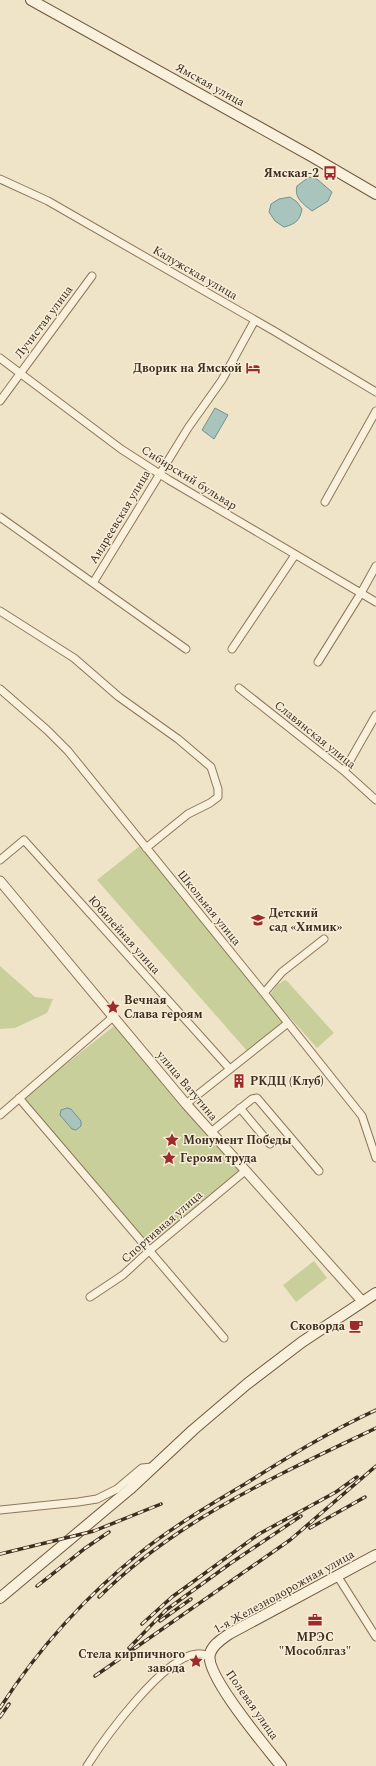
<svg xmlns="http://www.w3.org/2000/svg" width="376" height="1766" font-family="Spectral,serif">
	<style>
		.green { fill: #c9cf9b }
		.water { fill: #a9c4bc; stroke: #6f938a }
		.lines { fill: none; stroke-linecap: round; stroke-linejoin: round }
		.minor-casing { stroke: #8d765c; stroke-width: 9 }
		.tertiary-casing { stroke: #8d765c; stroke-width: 11 }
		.secondary-casing { stroke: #6f573f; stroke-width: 12 }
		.minor { stroke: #faf1dc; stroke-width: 7 }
		.tertiary { stroke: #faf1dc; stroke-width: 9 }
		.secondary { stroke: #faf1dc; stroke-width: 10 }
		.rail-casing { stroke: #3d2e20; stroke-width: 3.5 }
		.rail { stroke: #f7eed8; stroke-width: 2; stroke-dasharray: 6; stroke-linecap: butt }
		.labels { text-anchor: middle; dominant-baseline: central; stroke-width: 3; stroke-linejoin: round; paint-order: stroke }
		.street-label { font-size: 12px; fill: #3d2e20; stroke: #f7eed8 }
		.poi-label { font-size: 12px; font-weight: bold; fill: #3d2e20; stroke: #f7eed8; text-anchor: start }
	</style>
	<rect width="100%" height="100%" fill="#f0e4c8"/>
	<path class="green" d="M141 845 287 1023 248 1052 97 880Z
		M0 966 35 997 53 999 47 1013 15 1028 0 1029Z
		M285 980 287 981 334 1033 317 1048 270 995 277 985Z
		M114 1026 241 1171 149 1246 23 1098Z
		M314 1261 327 1278 296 1302 283 1285Z"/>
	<path class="water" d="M309 177 317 179 332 192 328 201 312 211C303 204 294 198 297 186Z
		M290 197 297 202 302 209C300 220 296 224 284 227L275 221 269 212 271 204 279 199Z
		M215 408 228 415 214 439 202 430Z
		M67 1108 71 1109 81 1121V1126L76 1130 72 1129 60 1115 61 1110Z"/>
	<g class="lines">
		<defs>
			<path id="minor" d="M0 179 48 201 274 331 376 392
				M0 358 121 449 169 480 376 602
				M0 401 92 276
				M325 502 376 411
				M0 517 186 649
				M93 583 188 428 222 380 255 320
				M0 611 74 658 119 697 178 739 211 767 218 789V797L210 803 188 814 146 848
				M232 649 295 555
				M318 662 361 593 376 566
				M239 688 344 771 376 800
				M0 689 47 730 68 751 264 993 362 1116 376 1158
				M344 771 376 715
				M0 860 24 840 229 1068
				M264 993 282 972 324 939
				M19 1098 224 1338
				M186 1104 288 1023
				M240 1108 270 1144
				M0 1115 113 1017
				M211 1132 252 1099 257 1098 319 1171
				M90 1297 123 1275 149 1251 245 1171
				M0 1510 78 1502 97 1499 117 1489 142 1468 152 1467
				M338 1577 376 1637
				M87 1766C104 1739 164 1656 197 1654 201 1653 206 1655 209 1656"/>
			<path id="tertiary" d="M0 881 186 1104 362 1301"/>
			<path id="secondary" d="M31 0 311 156 376 194
				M0 1598 130 1489 193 1430 247 1384 302 1342 376 1293
				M281 1766C266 1747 204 1674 210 1654 212 1645 222 1639 229 1634L376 1555"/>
		</defs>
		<use href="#minor" class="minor-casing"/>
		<use href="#tertiary" class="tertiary-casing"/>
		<use href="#secondary" class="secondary-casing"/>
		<use href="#minor" class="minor"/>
		<use href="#tertiary" class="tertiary"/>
		<use href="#secondary" class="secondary"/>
		<defs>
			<path id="rail" d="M310 1528 365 1497
				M0 1554 94 1531 161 1504
				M37 1586 84 1549 109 1532
				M99 1597C178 1519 278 1475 376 1428
				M160 1621 191 1599
				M142 1624 172 1597 259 1534 336 1492 357 1477
				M129 1648 166 1610 231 1563 301 1516
				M95 1676 290 1540 376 1466
				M0 1708C38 1649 87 1595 141 1552 174 1526 210 1505 245 1484 288 1457 330 1431 376 1410
				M0 1717 9 1704"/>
		</defs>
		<use href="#rail" class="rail-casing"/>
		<use href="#rail" class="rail"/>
	</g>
	<defs>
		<symbol id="bus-bare" viewBox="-9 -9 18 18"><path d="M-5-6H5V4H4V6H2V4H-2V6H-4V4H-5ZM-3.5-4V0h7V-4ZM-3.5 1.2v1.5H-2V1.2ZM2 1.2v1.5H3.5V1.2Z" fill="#9e2a2b" stroke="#f7eed8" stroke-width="2.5" paint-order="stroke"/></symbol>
		<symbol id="hotel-bare" viewBox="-9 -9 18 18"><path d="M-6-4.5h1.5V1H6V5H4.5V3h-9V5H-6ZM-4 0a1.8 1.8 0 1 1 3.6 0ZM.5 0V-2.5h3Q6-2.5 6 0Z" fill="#9e2a2b" stroke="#f7eed8" stroke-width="2.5" paint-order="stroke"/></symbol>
		<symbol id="school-bare" viewBox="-9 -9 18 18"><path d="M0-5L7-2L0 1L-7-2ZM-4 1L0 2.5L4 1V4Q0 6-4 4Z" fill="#9e2a2b" stroke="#f7eed8" stroke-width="2.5" paint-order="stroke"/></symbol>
		<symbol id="sight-bare" viewBox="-9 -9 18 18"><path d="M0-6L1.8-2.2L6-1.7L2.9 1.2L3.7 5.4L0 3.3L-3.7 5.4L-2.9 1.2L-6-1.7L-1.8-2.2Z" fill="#9e2a2b" stroke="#f7eed8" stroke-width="2.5" paint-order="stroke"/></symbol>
		<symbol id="building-bare" viewBox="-9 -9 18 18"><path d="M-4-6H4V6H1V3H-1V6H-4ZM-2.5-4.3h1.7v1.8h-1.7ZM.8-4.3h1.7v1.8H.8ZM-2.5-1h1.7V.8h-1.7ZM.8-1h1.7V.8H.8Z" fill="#9e2a2b" stroke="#f7eed8" stroke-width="2.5" paint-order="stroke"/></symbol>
		<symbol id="cafe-bare" viewBox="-9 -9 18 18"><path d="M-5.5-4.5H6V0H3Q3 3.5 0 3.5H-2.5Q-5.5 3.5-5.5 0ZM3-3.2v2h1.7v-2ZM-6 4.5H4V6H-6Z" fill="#9e2a2b" stroke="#f7eed8" stroke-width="2.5" paint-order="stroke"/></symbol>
		<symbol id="office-bare" viewBox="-9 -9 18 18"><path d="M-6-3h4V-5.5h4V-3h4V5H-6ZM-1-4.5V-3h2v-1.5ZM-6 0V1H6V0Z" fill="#9e2a2b" stroke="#f7eed8" stroke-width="2.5" paint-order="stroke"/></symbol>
	</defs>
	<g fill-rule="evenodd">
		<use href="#bus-bare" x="320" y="163" width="20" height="20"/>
		<use href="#hotel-bare" x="243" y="358" width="20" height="20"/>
		<use href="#school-bare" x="248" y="910" width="20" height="20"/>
		<use href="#sight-bare" x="103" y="997" width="20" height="20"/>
		<use href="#building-bare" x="229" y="1071" width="20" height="20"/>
		<use href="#sight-bare" x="162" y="1130" width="20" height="20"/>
		<use href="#sight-bare" x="159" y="1148" width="20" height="20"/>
		<use href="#cafe-bare" x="346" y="1316" width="20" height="20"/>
		<use href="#office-bare" x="305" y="1610" width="20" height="20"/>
		<use href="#sight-bare" x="186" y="1651" width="20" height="20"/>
	</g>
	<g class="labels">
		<g class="street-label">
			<text transform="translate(210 85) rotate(29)">Ямская улица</text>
			<text transform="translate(195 273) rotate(30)">Калужская улица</text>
			<text transform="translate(44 322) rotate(-53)">Лучистая улица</text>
			<text transform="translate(189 478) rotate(32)">Сибирский бульвар</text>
			<text transform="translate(120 517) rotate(-59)">Андреевская улица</text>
			<text transform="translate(315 735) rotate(39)">Славянская улица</text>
			<text transform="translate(209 908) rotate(51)">Школьная улица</text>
			<text transform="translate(124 935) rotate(48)">Юбилейная улица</text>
			<text transform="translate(187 1086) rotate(50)">улица Ватутина</text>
			<text transform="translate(162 1227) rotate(-41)">Спортивная улица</text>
			<text transform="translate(284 1592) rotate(-29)">1-я Железнодорожная улица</text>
			<text transform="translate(252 1705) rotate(55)">Полевая улица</text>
		</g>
		<g class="poi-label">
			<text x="319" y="173" text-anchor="end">Ямская-2</text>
			<text x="242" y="368" text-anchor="end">Дворик на Ямской</text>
			<text x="269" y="913">Детский<tspan x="269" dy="14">сад «Химик»</tspan></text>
			<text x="124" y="1000">Вечная<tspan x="124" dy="14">Слава героям</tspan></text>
			<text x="250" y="1081">РКДЦ (Клуб)</text>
			<text x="183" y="1140">Монумент Победы</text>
			<text x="180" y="1158">Героям труда</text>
			<text x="345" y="1326" text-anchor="end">Сковорда</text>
			<text x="315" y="1637" text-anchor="middle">МРЭС<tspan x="315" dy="14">"Мособлгаз"</tspan></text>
			<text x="185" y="1654" text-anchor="end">Стела кирпичного<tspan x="185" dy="14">завода</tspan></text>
		</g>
	</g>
</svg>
